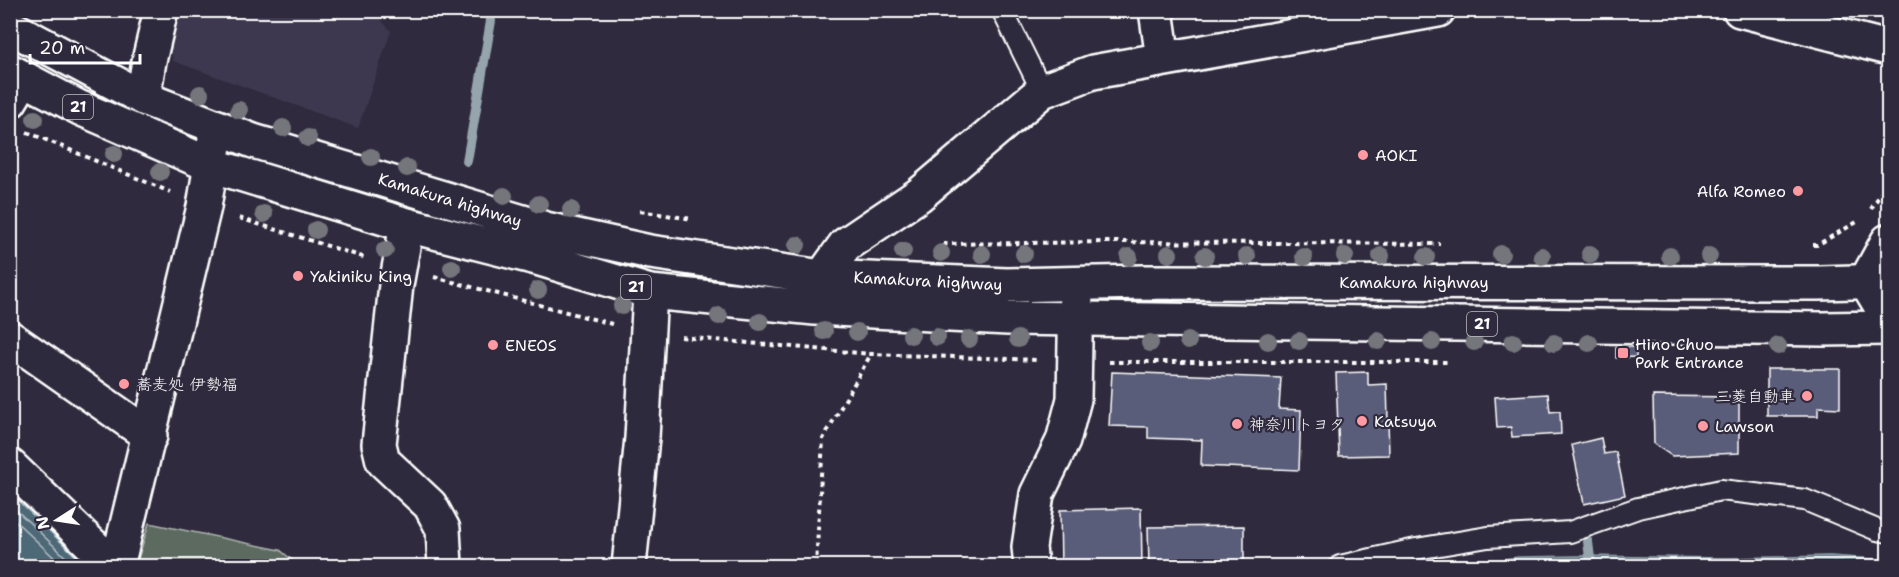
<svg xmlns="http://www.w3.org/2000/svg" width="1899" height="577" font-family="'Shantell Sans','Klee One',sans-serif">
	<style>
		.built { fill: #3c394f }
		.green { fill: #5c6a60; stroke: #aeb4b0; stroke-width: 1.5 }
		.water { fill: #4e6777; stroke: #95a4ad; stroke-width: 1.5 }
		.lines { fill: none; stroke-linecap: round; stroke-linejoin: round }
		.shore { stroke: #b8c2c9; stroke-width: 1.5 }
		.stream { stroke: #95a4ad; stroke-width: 10 }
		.building { fill: #5a5d7a; stroke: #fff; stroke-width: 1.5 }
		.lane-casing { stroke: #fff; stroke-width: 24 }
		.street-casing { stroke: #fff; stroke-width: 38 }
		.secondary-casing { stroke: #fff; stroke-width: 38 }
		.primary-casing { stroke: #fff; stroke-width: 38 }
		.path { stroke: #fff; stroke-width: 4; stroke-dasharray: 4.5 4.5; stroke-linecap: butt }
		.lane { stroke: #2f2a3d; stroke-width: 20 }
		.street { stroke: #2f2a3d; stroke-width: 33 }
		.secondary { stroke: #2f2a3d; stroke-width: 33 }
		.primary { stroke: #2f2a3d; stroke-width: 33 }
		.tree { fill: #75767c }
		.poi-dot { fill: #ff9aa2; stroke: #2f2a3d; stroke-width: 2 }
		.labels { text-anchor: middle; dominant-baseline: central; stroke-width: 4.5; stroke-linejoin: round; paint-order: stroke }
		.shield { fill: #2f2a3d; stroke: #c1bfc5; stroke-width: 1.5 }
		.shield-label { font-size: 15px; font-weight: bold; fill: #fff }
		.poi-label { font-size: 16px; fill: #fff; stroke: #2f2a3d; text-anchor: start }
		.street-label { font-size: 16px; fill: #fff; stroke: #2f2a3d }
	</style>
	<rect width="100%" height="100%" fill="#2f2a3d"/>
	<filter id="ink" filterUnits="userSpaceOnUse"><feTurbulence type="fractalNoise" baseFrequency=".0167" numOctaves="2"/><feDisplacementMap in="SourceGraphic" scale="12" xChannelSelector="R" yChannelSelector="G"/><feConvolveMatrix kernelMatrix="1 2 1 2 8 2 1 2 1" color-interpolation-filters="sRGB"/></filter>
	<g filter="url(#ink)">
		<path class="built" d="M178 10 373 11 391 31 358 128 173 61 170 39Z"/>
		<path class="green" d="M149 523 280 550 299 566H136Z"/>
		<path class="water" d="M11 485 95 566H11Z
			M1580 556 1726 558 1830 556 1888 560V566H1459L1518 557Z"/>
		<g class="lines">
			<path class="shore" d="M10 493 86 566
				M10 504 75 566
				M10 516 63 566
				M1498 566 1519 563 1580 562 1726 564 1830 562 1888 566"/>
			<path class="stream" d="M467 161 491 21 488 10
				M1588 542 1591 566"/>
		</g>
		<path class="building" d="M1616 347H1636V357L1616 358Z
			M1767 369H1840V408L1818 407V416H1767Z
			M1112 372 1281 378 1279 409 1301 410 1299 470 1201 466 1202 440 1148 438V427L1109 426Z
			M1368 372V385L1387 384 1389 455 1339 456 1336 373Z
			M1548 394 1550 412 1560 411 1561 434 1512 437 1511 427 1497 428 1495 397Z
			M1653 396 1739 397V453L1672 456 1654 444Z
			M1601 438 1604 454 1616 452 1625 495 1584 504 1572 445Z
			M1141 508 1142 566H1061L1060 510Z
			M1244 526V566H1149L1148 527Z"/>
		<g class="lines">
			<defs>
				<path id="lane" d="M1002 10 1042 91
					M1340 566 1416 549 1488 537 1570 532 1638 508 1721 490 1805 500 1877 530 1888 532"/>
				<path id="street" d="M1156 10 1163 59
					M1740 10 1888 48
					M143 98 149 61 161 10
					M10 101 24 78
					M407 225 396 285 379 444 383 461 430 505 443 529 445 566
					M822 277 845 245 919 195 1042 91 1093 72 1438 10
					M10 338 150 436
					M10 466 114 566
					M117 566 204 207 217 127
					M629 566 642 438 650 292"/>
				<path id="secondary" d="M1888 241 1866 281 1888 318
					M1031 566 1029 547 1037 494 1063 441 1074 399 1076 284"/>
				<path id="primary" d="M10 27 143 98 253 141 546 229 650 252 822 277 1007 285 1142 282 1819 283 1888 281
					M10 71 80 108 211 165 407 225 537 258 650 292 815 308 1008 318 1822 329 1888 328"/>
			</defs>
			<use href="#lane" class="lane-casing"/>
			<use href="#street" class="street-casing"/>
			<use href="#secondary" class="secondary-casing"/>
			<use href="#primary" class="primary-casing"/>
			<path class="path" d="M27 132 170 192
				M1871 209 1888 182
				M640 211 692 219
				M239 218 366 258
				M943 244 1108 242 1440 244
				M1813 245H1817L1857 222
				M434 277 612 324
				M681 337 871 354 1039 360
				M1109 362H1450
				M816 566 823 439 871 354"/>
			<use href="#lane" class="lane"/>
			<use href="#street" class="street"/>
			<use href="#secondary" class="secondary"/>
			<use href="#primary" class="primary"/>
		</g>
		<g class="tree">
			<circle cx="200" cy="94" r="9"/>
			<circle cx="239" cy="110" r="9"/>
			<circle cx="35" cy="119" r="9"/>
			<circle cx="283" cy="128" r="9"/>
			<circle cx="308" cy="138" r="9"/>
			<circle cx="114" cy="154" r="9"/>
			<circle cx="371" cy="157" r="9"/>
			<circle cx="407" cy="168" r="9"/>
			<circle cx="160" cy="172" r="9"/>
			<circle cx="504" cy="196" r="9"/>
			<circle cx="539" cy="204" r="9"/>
			<circle cx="571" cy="210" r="9"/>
			<circle cx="264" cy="214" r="9"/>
			<circle cx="316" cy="230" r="9"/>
			<circle cx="797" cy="245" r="9"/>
			<circle cx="385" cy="250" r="9"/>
			<circle cx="903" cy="251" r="9"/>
			<circle cx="941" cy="253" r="9"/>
			<circle cx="982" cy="254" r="9"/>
			<circle cx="1024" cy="254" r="9"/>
			<circle cx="1169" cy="254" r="9"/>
			<circle cx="1501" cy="254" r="9"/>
			<circle cx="1590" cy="254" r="9"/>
			<circle cx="1205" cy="256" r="9"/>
			<circle cx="1247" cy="256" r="9"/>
			<circle cx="1345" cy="256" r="9"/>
			<circle cx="1381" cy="256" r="9"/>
			<circle cx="1542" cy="256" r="9"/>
			<circle cx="1670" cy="256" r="9"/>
			<circle cx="1709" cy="256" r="9"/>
			<circle cx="1129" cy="257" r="9"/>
			<circle cx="1304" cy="257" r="9"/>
			<circle cx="1426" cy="257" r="9"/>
			<circle cx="452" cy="268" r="9"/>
			<circle cx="538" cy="290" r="9"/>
			<circle cx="622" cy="306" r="9"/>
			<circle cx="719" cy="316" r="9"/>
			<circle cx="760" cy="322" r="9"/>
			<circle cx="824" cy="331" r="9"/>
			<circle cx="857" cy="332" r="9"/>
			<circle cx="911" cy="335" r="9"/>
			<circle cx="937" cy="337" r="9"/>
			<circle cx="969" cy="339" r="9"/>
			<circle cx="1018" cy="339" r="9"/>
			<circle cx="1188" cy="341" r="9"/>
			<circle cx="1268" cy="341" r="9"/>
			<circle cx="1299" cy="341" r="9"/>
			<circle cx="1378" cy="341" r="9"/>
			<circle cx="1432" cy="342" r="9"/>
			<circle cx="1474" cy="342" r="9"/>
			<circle cx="1513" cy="342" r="9"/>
			<circle cx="1150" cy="343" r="9"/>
			<circle cx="1554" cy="343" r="9"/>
			<circle cx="1589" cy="343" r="9"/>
			<circle cx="1778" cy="346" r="9"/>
		</g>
	</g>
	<g class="poi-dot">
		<circle cx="1363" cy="155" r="6"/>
		<circle cx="1798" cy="191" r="6"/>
		<circle cx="298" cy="276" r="6"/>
		<circle cx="493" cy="345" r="6"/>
		<rect x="1617" y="347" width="12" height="12" rx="3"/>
		<circle cx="124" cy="384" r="6"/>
		<circle cx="1807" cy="396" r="6"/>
		<circle cx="1362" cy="421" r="6"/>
		<circle cx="1237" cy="424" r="6"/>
		<circle cx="1703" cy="426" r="6"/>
	</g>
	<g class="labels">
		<g class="shield">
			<rect x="63" y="95" width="30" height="24" rx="4.5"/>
			<rect x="621" y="275" width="30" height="24" rx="4.5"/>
			<rect x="1467" y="312" width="30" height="24" rx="4.5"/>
		</g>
		<g class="shield-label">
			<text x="78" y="107">21</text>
			<text x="636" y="287">21</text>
			<text x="1482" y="324">21</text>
		</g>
		<g class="poi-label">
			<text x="1375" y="155">AOKI</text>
			<text x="1786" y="191" text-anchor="end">Alfa Romeo</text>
			<text x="310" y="276">Yakiniku King</text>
			<text x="1635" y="344">Hino Chuo<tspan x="1635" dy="18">Park Entrance</tspan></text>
			<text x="505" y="345">ENEOS</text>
			<text x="136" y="384">蕎麦処 伊勢福</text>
			<text x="1795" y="396" text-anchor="end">三菱自動車</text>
			<text x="1374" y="421">Katsuya</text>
			<text x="1249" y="424">神奈川トヨタ</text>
			<text x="1715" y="426">Lawson</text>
		</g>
		<g class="street-label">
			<text transform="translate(450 200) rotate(17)">Kamakura highway</text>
			<text transform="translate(928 281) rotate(3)">Kamakura highway</text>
			<text x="1414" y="282">Kamakura highway</text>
		</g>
	</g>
	<rect width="1899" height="577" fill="none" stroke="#2f2a3d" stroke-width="36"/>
	<rect x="18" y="18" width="1863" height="541" fill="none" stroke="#fff" stroke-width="2" filter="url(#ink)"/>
	<g transform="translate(57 520) rotate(258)" stroke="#2f2a3d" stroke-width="4.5" paint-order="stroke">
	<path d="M0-4.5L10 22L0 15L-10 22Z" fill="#ffffff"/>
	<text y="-9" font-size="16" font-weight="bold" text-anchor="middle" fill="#ffffff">N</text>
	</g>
	<path d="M30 54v9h110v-9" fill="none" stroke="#ffffff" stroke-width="3"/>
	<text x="39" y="54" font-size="18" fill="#ffffff" stroke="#2f2a3d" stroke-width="4.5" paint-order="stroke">20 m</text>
</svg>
